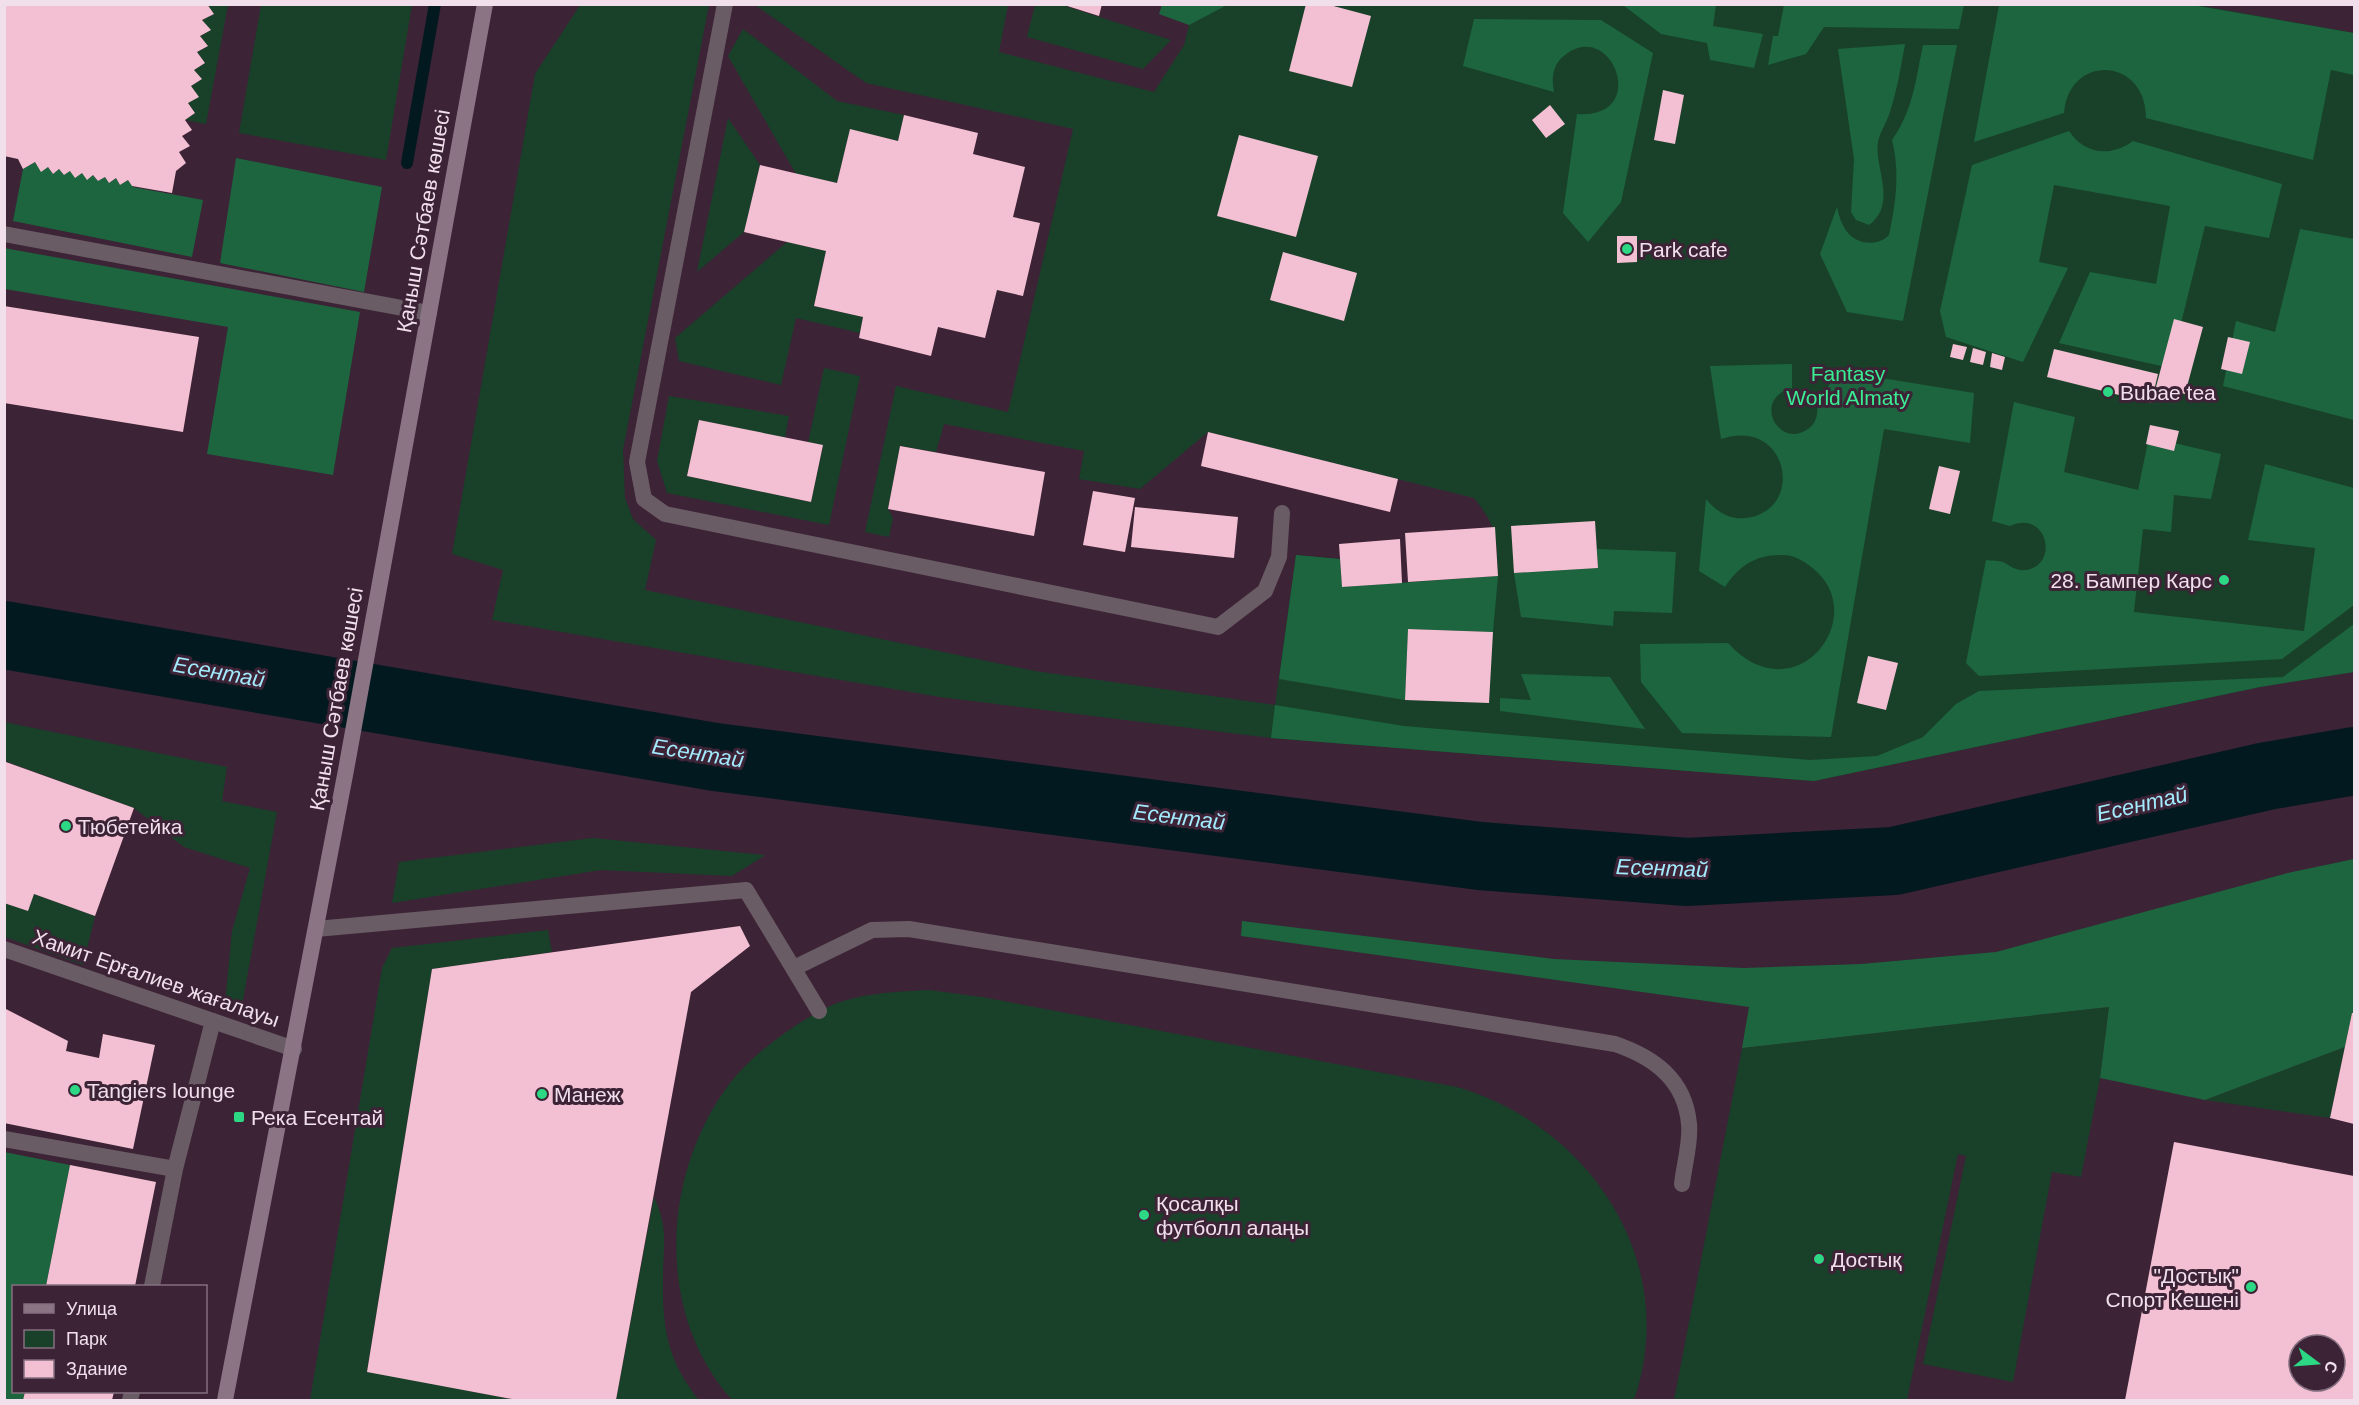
<svg xmlns="http://www.w3.org/2000/svg" width="2359" height="1405" font-family="Helvetica,sans-serif">
	<style>
		.green { fill: #19412a }
		.forest { fill: #1c653e }
		.lines { fill: none; stroke-linecap: round; stroke-linejoin: round }
		.stream { stroke: #02191f; stroke-width: 12 }
		.river { stroke: #02191f; stroke-width: 68 }
		.building { fill: #f3bfd2; fill-rule: evenodd }
		.service { stroke: #695c65; stroke-width: 16 }
		.minor { stroke: #695c65; stroke-width: 16 }
		.secondary { stroke: #8b7585; stroke-width: 16 }
		.poi-dot { fill: #2cd884; stroke: #3c2336; stroke-width: 2 }
		.labels { text-anchor: middle; dominant-baseline: central; stroke-width: 6; stroke-linejoin: round; paint-order: stroke }
		.street-label { font-size: 21px; fill: #f1e0ec; stroke: #3c2336 }
		.poi-label { font-size: 21px; fill: #f1e0ec; stroke: #3c2336; text-anchor: start }
		.park-label { font-size: 21px; fill: #3aed93; stroke: #3c2336 }
		.water-label { font-size: 22px; font-style: italic; fill: #a2eafc; stroke: #3c2336 }
	</style>
	<rect width="100%" height="100%" fill="#3c2336"/>
	<path class="green" d="M1059 4 1171 40 1143 69 1027 37 1035 5Z
		M2192 4 2354 33V672L2260 687 1814 781 1271 738 940 697 492 620 503 570 452 554 535 74 580 5H709L623 450 625 498 633 519 656 540 645 590 1035 671 1275 705 1296 555 1340 559 1342 587 1497 576C1498 541 1497 526 1474 498L1208 432 1140 489 1079 479 1084 451 944 424 936 452 900 446 888 509 893 518 889 537 865 532 896 386 1008 412 1073 129 866 83 755 5H1008L999 52 1154 92 1184 45 1194 5Z
		M207 5H228L206 124 185 120 195 113 188 103 191 86 201 80 194 70 205 63 197 52 208 46 200 36 210 30 202 20 214 14Z
		M261 5H412L386 160 239 133Z
		M743 29 837 101 904 115 898 141 850 130 837 183 796 174 728 56Z
		M728 118 760 165 744 232 697 272Z
		M787 242 826 251 814 306 863 317 860 333 796 318 781 385 679 361 675 338Z
		M824 368 860 376 829 525 667 493 657 461 669 396 789 416 785 438 699 420 687 476 811 502 823 446 808 443Z
		M4 722 227 767 222 801 277 812 241 1011 225 1003 232 931 250 868 184 847 134 808 5 761Z
		M593 838 765 855 732 876 601 870 392 903 399 862Z
		M34 894 95 916 83 965 5 937 4 903Z
		M548 930 552 952 432 969 367 1371 517 1400H310L382 968 392 948Z
		M929 990 982 997 1457 1087C1591 1126 1681 1263 1634 1400H732C656 1315 661 1178 727 1087 749 1057 786 1030 818 1012 851 993 892 992 929 990Z
		M2109 1007 2100 1078 2081 1177 2052 1172 2013 1382 1923 1364 1966 1156 1958 1154 1907 1400H1674L1742 1048Z
		M2345 1047 2330 1118 2205 1100Z
		M654 1197C669 1230 663 1244 663 1279 662 1328 668 1362 699 1400H616Z"/>
	<path class="forest" d="M1162 5V4L1227 5 1189 25 1159 14Z
		M1623 5H1716L1713 26 1763 34 1754 68 1710 60 1707 43 1661 34Z
		M1784 5V4L1964 5 1959 29 1824 27 1806 54 1768 65 1773 36H1778Z
		M1999 5H2192L2354 33V75L2331 70 2313 160 2146 118C2146 57 2069 53 2064 113L1974 142Z
		M1474 19 1601 20 1653 53 1621 202 1588 242 1563 213 1577 114C1651 119 1612 18 1565 55 1553 64 1551 77 1554 92L1463 66Z
		M1905 44C1901 67 1897 90 1890 112 1887 122 1880 132 1878 142 1874 168 1898 203 1869 225L1856 220 1851 212 1854 159 1838 49Z
		M1923 45H1957L1903 321 1847 312 1820 254 1837 207C1839 216 1842 227 1849 234 1859 245 1879 246 1889 235 1896 202 1900 172 1892 140 1913 111 1916 78 1923 45Z
		M2069 131C2085 155 2111 157 2133 141L2282 184 2269 238 2205 226 2170 368 2059 343 2090 272 2156 284 2170 206 2054 185 2039 262 2068 268 2023 362 1946 337 1940 311 1972 165Z
		M236 158 382 187 364 292 220 263Z
		M35 162 41 171 48 167 53 174 59 169 64 175 70 171 82 173 87 179 93 175 98 181 105 177 109 183 116 178 120 185 128 180 133 187 203 200 192 257 13 221 23 169Z
		M2300 229 2354 239V420L2223 386 2236 321 2275 332Z
		M4 248 360 312 333 475 207 454 228 327 5 289Z
		M1792 364V388C1751 399 1779 450 1808 429 1817 423 1818 413 1817 404L1838 371 1974 393 1970 443 1884 429 1831 737 1682 733 1641 682 1640 644 1728 643C1796 718 1875 613 1810 566 1802 560 1792 554 1781 555 1755 555 1739 566 1725 587L1699 571 1706 499C1717 512 1729 520 1746 518 1806 511 1789 416 1721 439L1710 366Z
		M2014 402 2075 417 2064 472 2138 490 2149 437 2221 454 2211 499 2174 495 2171 532 2143 529 2134 612 2304 631 2315 548 2248 540 2265 464 2354 488V605L2282 659 1979 676 1966 663 1986 560C1992 561 2000 560 2005 563 2012 567 2016 571 2026 570 2060 565 2047 509 2010 526L1992 521Z
		M1597 549 1676 552 1672 613 1614 611 1613 626 1521 617 1514 573 1598 568Z
		M1296 555 1340 559 1342 587 1498 576 1493 632 1408 629 1405 700 1279 679Z
		M2354 624V672L2260 687 1814 781 1271 738 1275 705 1404 726 1810 760 1877 756 1923 737 1956 704 1979 691 2283 677Z
		M1521 674 1610 677 1645 729 1500 711V698L1531 700Z
		M2354 859V1013H2352L2345 1047 2205 1100 2100 1078 2109 1007 1742 1048 1749 1007 1241 936 1242 921 1554 959 1744 968 1861 964 1996 952 2292 872Z
		M4 1152 70 1165 46 1286H14V1392H25L23 1400H5Z"/>
	<g class="lines">
		<path class="stream" d="M407 163 435 4"/>
		<path class="river" d="M4 635 715 757 1480 856 1687 872 1894 861 2267 776 2354 761"/>
	</g>
	<path class="building" d="M4 4H207L214 14 202 20 211 30 200 36 208 46 197 52 205 63 194 70 202 79 191 86 199 97 188 103 195 113 185 120 192 130 182 136 190 146 179 152 186 163 176 171 172 193 132 186 128 180 120 185 116 178 109 183 105 177 98 181 93 175 87 180 82 173 75 178 70 171 64 175 59 169 53 174 48 167 41 172 35 162 23 169 18 159 4 156Z
		M1061 4H1102L1099 16Z
		M1306 4H1326L1371 16 1352 87 1289 71Z
		M1663 90 1684 95 1675 144 1654 140Z
		M1550 105 1565 124 1546 138 1532 120Z
		M904 115 978 133 973 154 1025 167 1013 217 1040 223 1023 296 997 290 985 338 938 327 931 356 859 338 863 317 814 306 826 251 744 232 760 165 837 183 850 129 898 141Z
		M1239 135 1318 156 1296 237 1217 216Z
		M1617 236H1637V262L1617 263Z
		M1283 252 1357 273 1344 321 1270 300Z
		M4 306 199 337 183 432 4 403Z
		M2174 319 2203 327 2185 394 2156 387Z
		M2228 337 2250 342 2242 374 2221 369Z
		M1953 344 1967 347 1963 360 1950 357Z
		M1973 348 1986 352 1983 365 1970 362Z
		M2054 349 2158 374 2151 403 2047 377Z
		M1992 353 2005 357 2002 370 1990 367Z
		M699 420 823 445 811 502 687 476Z
		M2150 425 2179 431 2174 451 2146 444Z
		M1208 432 1398 479 1390 512 1201 466Z
		M900 446 1045 472 1034 536 888 509Z
		M1939 466 1960 471 1950 514 1929 509Z
		M1093 491 1135 498 1125 552 1083 545Z
		M1135 507 1238 517 1234 558 1131 547Z
		M1595 521 1598 568 1514 573 1511 526Z
		M1495 527 1498 576 1408 582 1405 533Z
		M1400 539 1402 583 1342 587 1339 544Z
		M1408 629 1493 632 1489 703 1405 700Z
		M1868 656 1898 663 1886 710 1857 703Z
		M6 762 134 808 95 916 34 894 28 911 4 903Z
		M740 926 750 946 691 992 616 1400H517L367 1372 432 969Z
		M4 1008 68 1041 66 1051 99 1058 103 1034 155 1045 133 1149 4 1123Z
		M2352 1013H2354V1124L2330 1118Z
		M2174 1142 2354 1176V1400H2125ZM2299 1345H2335V1381H2299Z
		M70 1165 156 1182 135 1286H46Z
		M25 1392H114L112 1400H23Z"/>
	<g class="lines">
		<path class="service" d="M725 4 637 462 644 499 665 514 1218 627 1265 591 1279 557 1282 513
			M4 234 429 313
			M316 929 746 890 819 1011
			M794 968 872 930 909 929 1615 1044C1653 1057 1685 1079 1689 1124 1691 1142 1684 1165 1682 1184
			M4 1139 175 1169
			M152 1286 175 1169 213 1021
			M130 1400 132 1392"/>
		<path class="minor" d="M4 949 294 1049"/>
		<path class="secondary" d="M225 1400 346 770 485 4"/>
	</g>
	<g class="poi-dot">
		<circle cx="1627" cy="249" r="6"/>
		<circle cx="2108" cy="392" r="6"/>
		<circle cx="2224" cy="580" r="6"/>
		<circle cx="66" cy="826" r="6"/>
		<circle cx="75" cy="1090" r="6"/>
		<circle cx="542" cy="1094" r="6"/>
		<rect x="233" y="1111" width="12" height="12" rx="3"/>
		<circle cx="1144" cy="1215" r="6"/>
		<circle cx="1819" cy="1259" r="6"/>
		<circle cx="2251" cy="1287" r="6"/>
	</g>
	<g class="labels">
		<g class="street-label">
			<text transform="translate(423 221) rotate(-80)">Қаныш Сәтбаев көшесі</text>
			<text transform="translate(336 699) rotate(-80)">Қаныш Сәтбаев көшесі</text>
			<text transform="translate(156 978) rotate(19)">Хамит Ерғалиев жағалауы</text>
		</g>
		<g class="poi-label">
			<text x="1639" y="249">Park cafe</text>
			<text x="2120" y="392">Bubae tea</text>
			<text x="2212" y="580" text-anchor="end">28. Бампер Карс</text>
			<text x="78" y="826">Тюбетейка</text>
			<text x="87" y="1090">Tangiers lounge</text>
			<text x="554" y="1094">Манеж</text>
			<text x="251" y="1117">Река Есентай</text>
			<text x="1156" y="1203">Қосалқы<tspan x="1156" dy="24">футболл алаңы</tspan></text>
			<text x="1831" y="1259">Достық</text>
			<text x="2239" y="1275" text-anchor="end">"Достық"<tspan x="2239" dy="24">Спорт Кешені</tspan></text>
		</g>
		<g class="park-label">
			<text x="1848" y="373">Fantasy<tspan x="1848" dy="24">World Almaty</tspan></text>
		</g>
		<g class="water-label">
			<text transform="translate(219 672) rotate(10)">Есентай</text>
			<text transform="translate(698 753) rotate(9)">Есентай</text>
			<text transform="translate(2142 804) rotate(-13)">Есентай</text>
			<text transform="translate(1179 817) rotate(7)">Есентай</text>
			<text transform="translate(1662 868) rotate(2)">Есентай</text>
		</g>
	</g>
	<rect width="2359" height="1405" fill="none" stroke="#f1e0ec" stroke-width="12"/>
	<rect x="12" y="1285" width="195" height="108" fill="#3c2336" stroke="#846f7f" stroke-width="1.5"/>
	<rect x="24" y="1304" width="30" height="9" fill="#8b7585" stroke="#846f7f" stroke-width="1.5"/>
	<text x="66" y="1315" font-size="18" fill="#f1e0ec">Улица</text>
	<rect x="24" y="1330" width="30" height="18" fill="#19412a" stroke="#846f7f" stroke-width="1.5"/>
	<text x="66" y="1345" font-size="18" fill="#f1e0ec">Парк</text>
	<rect x="24" y="1360" width="30" height="18" fill="#f3bfd2" stroke="#846f7f" stroke-width="1.5"/>
	<text x="66" y="1375" font-size="18" fill="#f1e0ec">Здание</text>
	<g transform="translate(2317 1363) rotate(106)"><circle r="28" fill="#3c2336" stroke="#846f7f" stroke-width="1.5"/>
	<path d="M0-4.5L10 22L0 15L-10 22Z" fill="#2cd884"/>
	<text y="-9" font-size="16" font-weight="bold" text-anchor="middle" fill="#f1e0ec">С</text>
	</g>
</svg>
